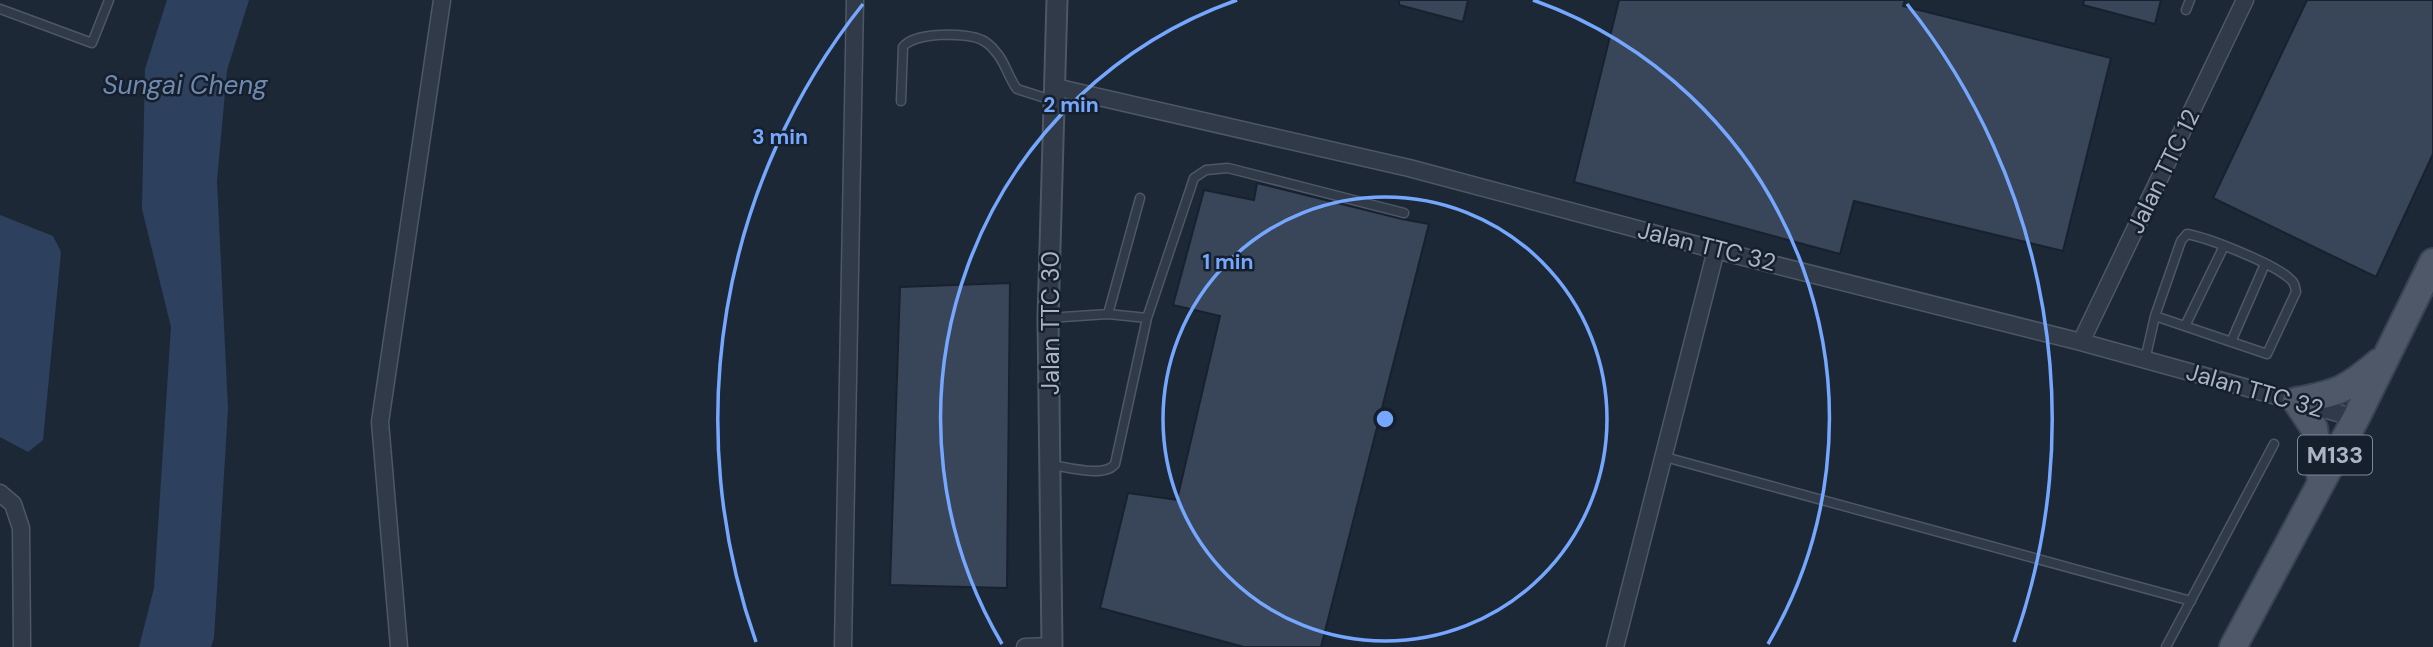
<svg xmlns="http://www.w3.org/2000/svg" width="2433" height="647" font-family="'DM Sans',sans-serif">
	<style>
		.water { fill: #2d405e }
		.building { fill: #394558; stroke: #18212e; stroke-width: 2 }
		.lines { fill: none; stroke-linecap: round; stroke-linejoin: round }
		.service-casing { stroke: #4e5766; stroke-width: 11 }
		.minor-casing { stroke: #4e5766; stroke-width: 19 }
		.tertiary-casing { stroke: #4e5766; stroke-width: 23 }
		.primary-casing { stroke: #3a4351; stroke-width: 30 }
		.service { stroke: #313a48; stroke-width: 8 }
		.minor { stroke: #313a48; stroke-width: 16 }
		.tertiary { stroke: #313a48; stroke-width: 19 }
		.primary { stroke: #4e5868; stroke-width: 26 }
		.ring { fill: none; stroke: #75a7ff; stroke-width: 3.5 }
		.labels { text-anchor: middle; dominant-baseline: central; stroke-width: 5; stroke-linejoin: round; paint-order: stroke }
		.shield { fill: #161f2c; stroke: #7e8797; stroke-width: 2 }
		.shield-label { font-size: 23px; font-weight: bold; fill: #aab4c5 }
		.street-label { font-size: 24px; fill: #aab4c5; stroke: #161f2c }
		.water-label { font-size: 26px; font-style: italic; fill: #6f89b1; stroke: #161f2c }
		.centre { fill: #75a7ff; stroke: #161f2c; stroke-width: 3.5 }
		.ring-label { font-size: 21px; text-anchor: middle; font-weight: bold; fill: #75a7ff; stroke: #161f2c; stroke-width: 5; stroke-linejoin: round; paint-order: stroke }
	</style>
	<rect width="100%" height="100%" fill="#1d2837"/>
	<path class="water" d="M167 0H249L227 70 217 181 228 409 214 638 211 647H139L154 588 171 327 142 209 145 69Z
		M0 215 53 236 61 252 43 440 28 452 0 437Z"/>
	<path class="building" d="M1399 0H1468L1463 22 1399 5Z
		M1619 0H1905L1903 6 2111 58 2063 251 1854 201 1840 254 1574 182Z
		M2084 0H2161L2155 24 2083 5Z
		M2307 0H2433V154L2376 277 2213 198Z
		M1257 183 1402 219 1429 224 1321 647H1244L1100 608 1128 493 1177 500 1220 316 1173 305 1204 190 1254 200Z
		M1010 283 1007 588 890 585 900 287Z"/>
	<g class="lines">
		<defs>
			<path id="service" d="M0 9 92 43 109 0
				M2186 10 2190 0
				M901 101 903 47C913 32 967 32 982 40 986 42 992 47 995 51 1005 61 1008 77 1017 89L1055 101
				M1108 314 1140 198
				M1048 318 1108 314 1147 318 1115 464C1105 478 1067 467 1052 465
				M1147 318 1194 178 1206 170 1228 168 1404 213
				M2185 326 2224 246
				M2231 342 2265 264
				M2145 360 2155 316 2181 241 2187 234C2209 238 2272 263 2289 278 2294 282 2295 285 2296 292L2267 354 2155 316
				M1665 457 2191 601
				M2166 647 2274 444"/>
			<path id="minor" d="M1055 87 1409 168 1716 250 2081 342 2356 418
				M2081 342 2245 0
				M0 493 13 504 21 528 22 647
				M399 647 380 422 442 0
				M843 647 855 0
				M1025 647 1052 646
				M1615 647 1716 250"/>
			<path id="tertiary" d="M1052 647 1048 318 1057 0"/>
			<path id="primary" d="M2321 481 2314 428 2296 401C2338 393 2346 390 2379 362
				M2233 647 2356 418 2433 262"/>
		</defs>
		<use href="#service" class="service-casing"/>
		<use href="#minor" class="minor-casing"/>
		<use href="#tertiary" class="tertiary-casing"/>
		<use href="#primary" class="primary-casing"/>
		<use href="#service" class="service"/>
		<use href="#minor" class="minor"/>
		<use href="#tertiary" class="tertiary"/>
		<use href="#primary" class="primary"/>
	</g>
	<g class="ring">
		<circle cx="1385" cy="419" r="222"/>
		<path d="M1002 644A444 444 0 0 1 1237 0M1533 0A444 444 0 0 1 1768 644"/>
		<path d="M756 642A667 667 0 0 1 863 4M1907 4A667 667 0 0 1 2014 642"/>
	</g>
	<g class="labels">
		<rect class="shield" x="2298" y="435.5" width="74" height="39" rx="5"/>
		<g class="shield-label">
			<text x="2335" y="455">M133</text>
		</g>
		<g class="street-label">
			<text transform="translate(2163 171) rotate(-64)">Jalan TTC 12</text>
			<text transform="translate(1707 246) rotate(14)">Jalan TTC 32</text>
			<text transform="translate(1050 323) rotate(-90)">Jalan TTC 30</text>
			<text transform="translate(2255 390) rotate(16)">Jalan TTC 32</text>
		</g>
		<g class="water-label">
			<text x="185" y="85">Sungai Cheng</text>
		</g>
	</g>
	<circle cx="1385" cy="419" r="10" class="centre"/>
	<g class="ring-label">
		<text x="1071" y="112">2 min</text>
		<text x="780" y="144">3 min</text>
		<text x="1228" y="269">1 min</text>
	</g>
</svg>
